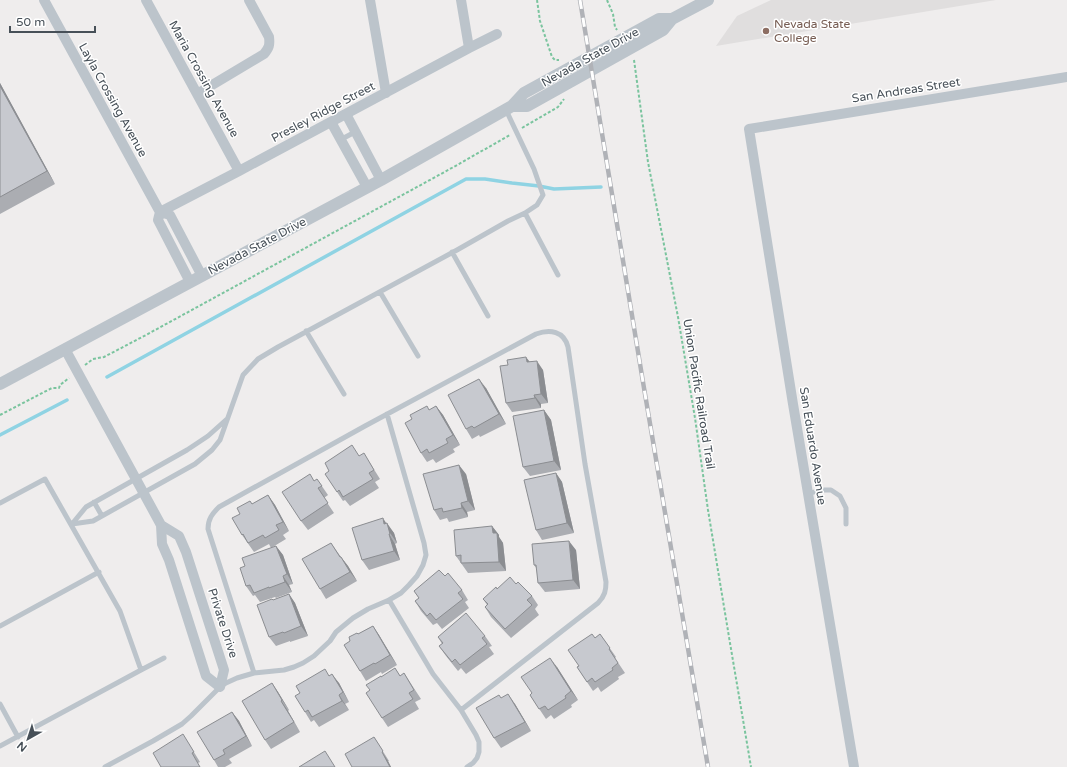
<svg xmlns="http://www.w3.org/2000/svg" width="1067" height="767" font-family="'Varela Round',sans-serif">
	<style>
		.education { fill: #e0dede }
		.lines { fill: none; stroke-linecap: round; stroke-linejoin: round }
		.stream { stroke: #8fd3e3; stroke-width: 3.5 }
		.path { stroke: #7ac49e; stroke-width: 2; stroke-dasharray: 3 2; stroke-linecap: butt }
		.service { stroke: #bcc4cb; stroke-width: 5 }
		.minor { stroke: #bcc4cb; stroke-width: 10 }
		.tertiary { stroke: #bcc4cb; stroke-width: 12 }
		.rail-casing { stroke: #b0b2b7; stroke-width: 4.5 }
		.rail { stroke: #fff; stroke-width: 3; stroke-dasharray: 9; stroke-linecap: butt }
		.wall { fill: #abadb2 }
		.shaded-wall { fill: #8b8d91 }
		.building { fill: #c7c9cf; stroke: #8b8d91 }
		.education-dot { fill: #8d6e63; stroke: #fff; stroke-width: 1.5 }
		.labels { text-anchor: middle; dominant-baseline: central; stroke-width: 3; stroke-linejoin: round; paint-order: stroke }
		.education-label { font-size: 12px; fill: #785e54; stroke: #fff; text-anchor: start }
		.street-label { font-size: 12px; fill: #475058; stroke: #fff }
	</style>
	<rect width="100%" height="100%" fill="#efeded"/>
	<path class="education" d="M771 0H996L716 46 737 16Z"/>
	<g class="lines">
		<path class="stream" d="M107 377 466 179H485L512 183 539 186 554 189 601 187
			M0 435 67 400"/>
		<path class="path" d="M537 0 540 21 552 57 555 60H559
			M607 0 613 14 615 27 617 30
			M634 60 648 162 678 317 695 418 708 510 730 643 751 767
			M522 128 558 107 564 99
			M85 365 93 359 104 357 146 335 450 169 510 135
			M0 415 48 390 52 388H59L60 385 69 378"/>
		<path class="service" d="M340 140 355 132
			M525 213 558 275
			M452 252 488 316
			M380 292 418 356
			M306 331 344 394
			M808 494 820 490H831L840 496 846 508V524
			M94 502 102 516
			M0 503 45 479 120 611 141 670 0 746
			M72 524 93 521 195 464 212 450 220 440 243 375 258 359 278 347 457 250 508 221 525 213 537 205 543 195 534 169 506 110
			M72 524 86 507 187 450 208 436 227 419
			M389 600 433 674 461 710 476 735 479 742V752L477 758 473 763 467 767
			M0 626 99 572
			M141 670 164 658
			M254 673 208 529C208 519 212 514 219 507L365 426 536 334C550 329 564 331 568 347L585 464 606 582C606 590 605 596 598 603L461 710
			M0 704 18 737
			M105 767 153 741 182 724 191 716 220 687 226 683 237 678 254 673 284 670 294 667 303 663 314 656 330 641 336 632 353 618 368 609 389 600 401 593 409 585 417 576 423 565 426 555 424 543 387 414"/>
		<path class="minor" d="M44 0 160 212 158 220 190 282
			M146 0 239 171
			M370 0 386 93
			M461 0 469 48
			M197 94 264 54C269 48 270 45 269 37L249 0
			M346 114 381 180
			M331 122 367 187
			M160 212 239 171 469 48 497 34
			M160 212 170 215 202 276
			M65 349 161 525 162 544 169 560 206 676 220 687 224 670 186 552 179 536 161 525
			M854 767 793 404 749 129 1067 77"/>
		<path class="tertiary" d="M512 106H527L663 30 672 19 708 0
			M0 384 381 180 512 106 524 93 659 19H672"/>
		<defs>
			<path id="rail" d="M580 0 644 388 708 767"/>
		</defs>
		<use href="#rail" class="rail-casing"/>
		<use href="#rail" class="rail"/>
	</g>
	<path class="wall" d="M0 83 55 184 0 214Z
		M530 362 543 370 548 403 541 404V408L512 412 506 403Z
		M486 388 506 424 480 437 479 435 472 439 466 429Z
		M436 406 443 415 460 445 453 449 455 452 436 463 433 459 427 462 421 453 430 410Z
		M544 410 551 420 561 470 530 476 523 467Z
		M360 456 370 463 380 479 375 482 379 488 350 506 345 500 343 501 337 492Z
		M556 473 562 482 574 533 542 540 536 530Z
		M466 474 475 510 467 512 468 517 449 522 447 518 440 520 434 510Z
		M317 479 328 495 324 498 334 513 308 530 301 521 315 481Z
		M268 495 275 505 289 531 283 535 286 539 271 548 269 544 254 552 242 535 240 514 250 501 252 504Z
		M386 524 394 533 397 543 395 544 400 560 369 570 362 560Z
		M492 526 499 535V537L503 543 506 571 468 573 456 556Z
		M331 543 341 557 348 566 357 581 326 599 320 589Z
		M276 546 283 555 293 584 289 585 292 592 276 598 275 597 260 602 255 595 253 596 246 586 245 566Z
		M576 550 580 589 545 592 538 583 537 569 534 565Z
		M445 576 462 590 468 600 465 602 469 608 442 629 437 623 433 625 421 611 415 601 419 598 414 591Z
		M516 584 532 596 538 605 535 609 539 615 511 638 491 617 485 607 487 605 483 599 497 589Z
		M289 594 295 603 308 636 290 642V641L276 646 269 637 273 600Z
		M373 626 379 635 397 665 382 674 381 672 366 681 360 671 350 641 358 634Z
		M600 634 616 657 615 658 625 673 618 677 619 679 601 692 598 687 593 691 577 667 579 666 595 638Z
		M485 636 492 646 489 647 494 654 466 674 461 668 458 671 446 656 439 646 442 644 438 637Z
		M557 667 578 700 571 705 572 707 554 719 551 715 546 719 530 695Z
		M395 668 400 676 404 673 421 699 415 702 419 709 388 727 382 718 370 690 382 677Z
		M329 675 339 683 349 702 345 704 349 710 319 727 314 720 311 722 305 712Z
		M272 683 278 692 289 710 288 711 300 732 271 749 265 740Z
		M502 698 515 704 531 731 501 748 494 738Z
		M232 712 239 721 252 746 229 759 232 763 225 767H218L214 760Z
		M374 737 389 761H388L391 767H352Z
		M189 744 200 762 198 763 161 767Z"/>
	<path class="shaded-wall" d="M0 83 55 184 47 171 0 86Z
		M526 357 533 366 527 362Z
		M537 361 543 370 548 403 541 394Z
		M479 379 486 388 506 424 499 414Z
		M534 395 541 404V408L535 398Z
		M436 406 443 415 460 445 453 435Z
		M544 410 551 420 561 470 554 461Z
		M459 465 466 474 475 510 468 501Z
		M556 473 562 482 574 533 567 523Z
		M268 495 275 505 289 531 283 522Z
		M461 503 467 512 468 517 462 508Z
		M383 518 388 526 387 523 394 533 397 543 384 524Z
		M492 526 499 535V537L503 543 506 571 499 562 493 533Z
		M389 534 395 544 400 560 394 551Z
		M569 541 576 550 580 589 573 580Z
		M276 546 283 555 293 584 287 574Z
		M341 557 348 566 357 581 350 572Z
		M283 576 289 585 292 592 285 582Z
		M289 594 295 603 308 636 301 626Z
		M373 626 379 635 397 665 390 655Z
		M550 658 557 667 578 700 571 691Z
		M332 674 339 683 349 702 343 692Z
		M272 683 278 692 289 710 282 700Z
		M508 694 515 704 531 731 525 722Z
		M339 695 349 710 342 701Z
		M281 701 288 711 300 732 294 722Z
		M232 712 239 721 252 746 246 736Z
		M382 752 388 761 391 767H390Z"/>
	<path class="building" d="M0 86 47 171 0 197Z
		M526 357 527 362 537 361 541 394 534 395 535 398 506 403 500 366 508 365 507 360Z
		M479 379 499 414 474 428 472 426 466 429 448 395Z
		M427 406 429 410 436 406 453 435 446 439 448 443 429 453 427 449 421 453 405 423 412 419 410 415Z
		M544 410 554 461 523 467 513 416Z
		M352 445 359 456 364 453 374 470 369 473 373 479 343 497 339 490 337 492 325 474 329 471 325 463Z
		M459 465 468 501 461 503 462 508 443 512 442 508 434 510 423 474Z
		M556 473 567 523 536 530 524 480Z
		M310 474 314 481 317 479 322 486 318 488 328 503 301 521 282 492Z
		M268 495 283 522 276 525 279 530 265 538 263 535 248 543 243 534 242 535 232 518 240 514 237 508 250 501 252 504Z
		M383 518 384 524 387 523 390 534H389L394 551 362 560 352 528Z
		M492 526 493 533H497L499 562 461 563V555L456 556 454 530Z
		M569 541 573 580 538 583 536 565H534L532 544Z
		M331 543 340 557H341L350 572 320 589 302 559Z
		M276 546 287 574 283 576 285 582 269 588V587L254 593 250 585 246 586 240 568 245 566 242 558Z
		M439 570 445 576 448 573 462 590 458 593 463 599 436 620 430 613 427 616 415 601 419 598 414 591Z
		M510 577 516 584 518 582 532 596 527 600 532 605 505 629 485 607 488 604 483 599 496 587 497 589Z
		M289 594 301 626 284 633 283 632 269 637 257 605 272 599 273 600Z
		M466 613 485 636 482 638 487 644 460 665 455 659 452 662 439 646 443 643 438 637Z
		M373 626 390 655 375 664 374 663 360 671 344 645 350 641 349 637 357 633 358 634Z
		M592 634 595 638 600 634 610 648 609 649 618 663 612 668 613 670 595 682 592 678 587 682 577 667 579 666 568 650Z
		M550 658 571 691 565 696 566 698 548 710 545 706 539 709 530 695 532 693 521 677Z
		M395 668 400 676 404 673 414 690 409 693 413 699 382 718 366 693 370 690 366 685 381 676V677Z
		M325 669 329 676 332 674 343 692 339 695 342 701 312 717 308 710 305 712 295 696 300 693 296 686Z
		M272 683 282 700 281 701 294 722 265 740 242 701Z
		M508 694 525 722 494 738 476 708 499 695 501 698Z
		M232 712 246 736 223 750 225 754 214 760 197 732Z
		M183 734 194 752 192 753 200 767H161L153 753Z
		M374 737 383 751 382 752 390 767H352L345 754Z
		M325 751 335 767H299Z"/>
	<circle class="education-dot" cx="766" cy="31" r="4"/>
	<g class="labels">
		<g class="education-label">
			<text x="774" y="24">Nevada State<tspan x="774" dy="14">College</tspan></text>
		</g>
		<g class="street-label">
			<text transform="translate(590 57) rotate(-29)">Nevada State Drive</text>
			<text transform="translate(204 79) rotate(61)">Maria Crossing Avenue</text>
			<text transform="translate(906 90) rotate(-9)">San Andreas Street</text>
			<text transform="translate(113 100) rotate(61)">Layla Crossing Avenue</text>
			<text transform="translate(323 112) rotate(-28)">Presley Ridge Street</text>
			<text transform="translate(257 246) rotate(-28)">Nevada State Drive</text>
			<text transform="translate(699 394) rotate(81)">Union Pacific Railroad Trail</text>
			<text transform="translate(813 446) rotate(81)">San Eduardo Avenue</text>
			<text transform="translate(223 623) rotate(72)">Private Drive</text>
		</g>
	</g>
	<g transform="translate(28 739) rotate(219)" stroke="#ffffff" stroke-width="3" paint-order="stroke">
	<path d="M0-3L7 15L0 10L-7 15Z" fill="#475058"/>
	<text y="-6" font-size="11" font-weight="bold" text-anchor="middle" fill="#475058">N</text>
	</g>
	<path d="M10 26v6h85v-6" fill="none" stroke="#475058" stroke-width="2"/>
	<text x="16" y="26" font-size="12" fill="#475058" stroke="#ffffff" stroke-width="3" paint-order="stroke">50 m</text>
</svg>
